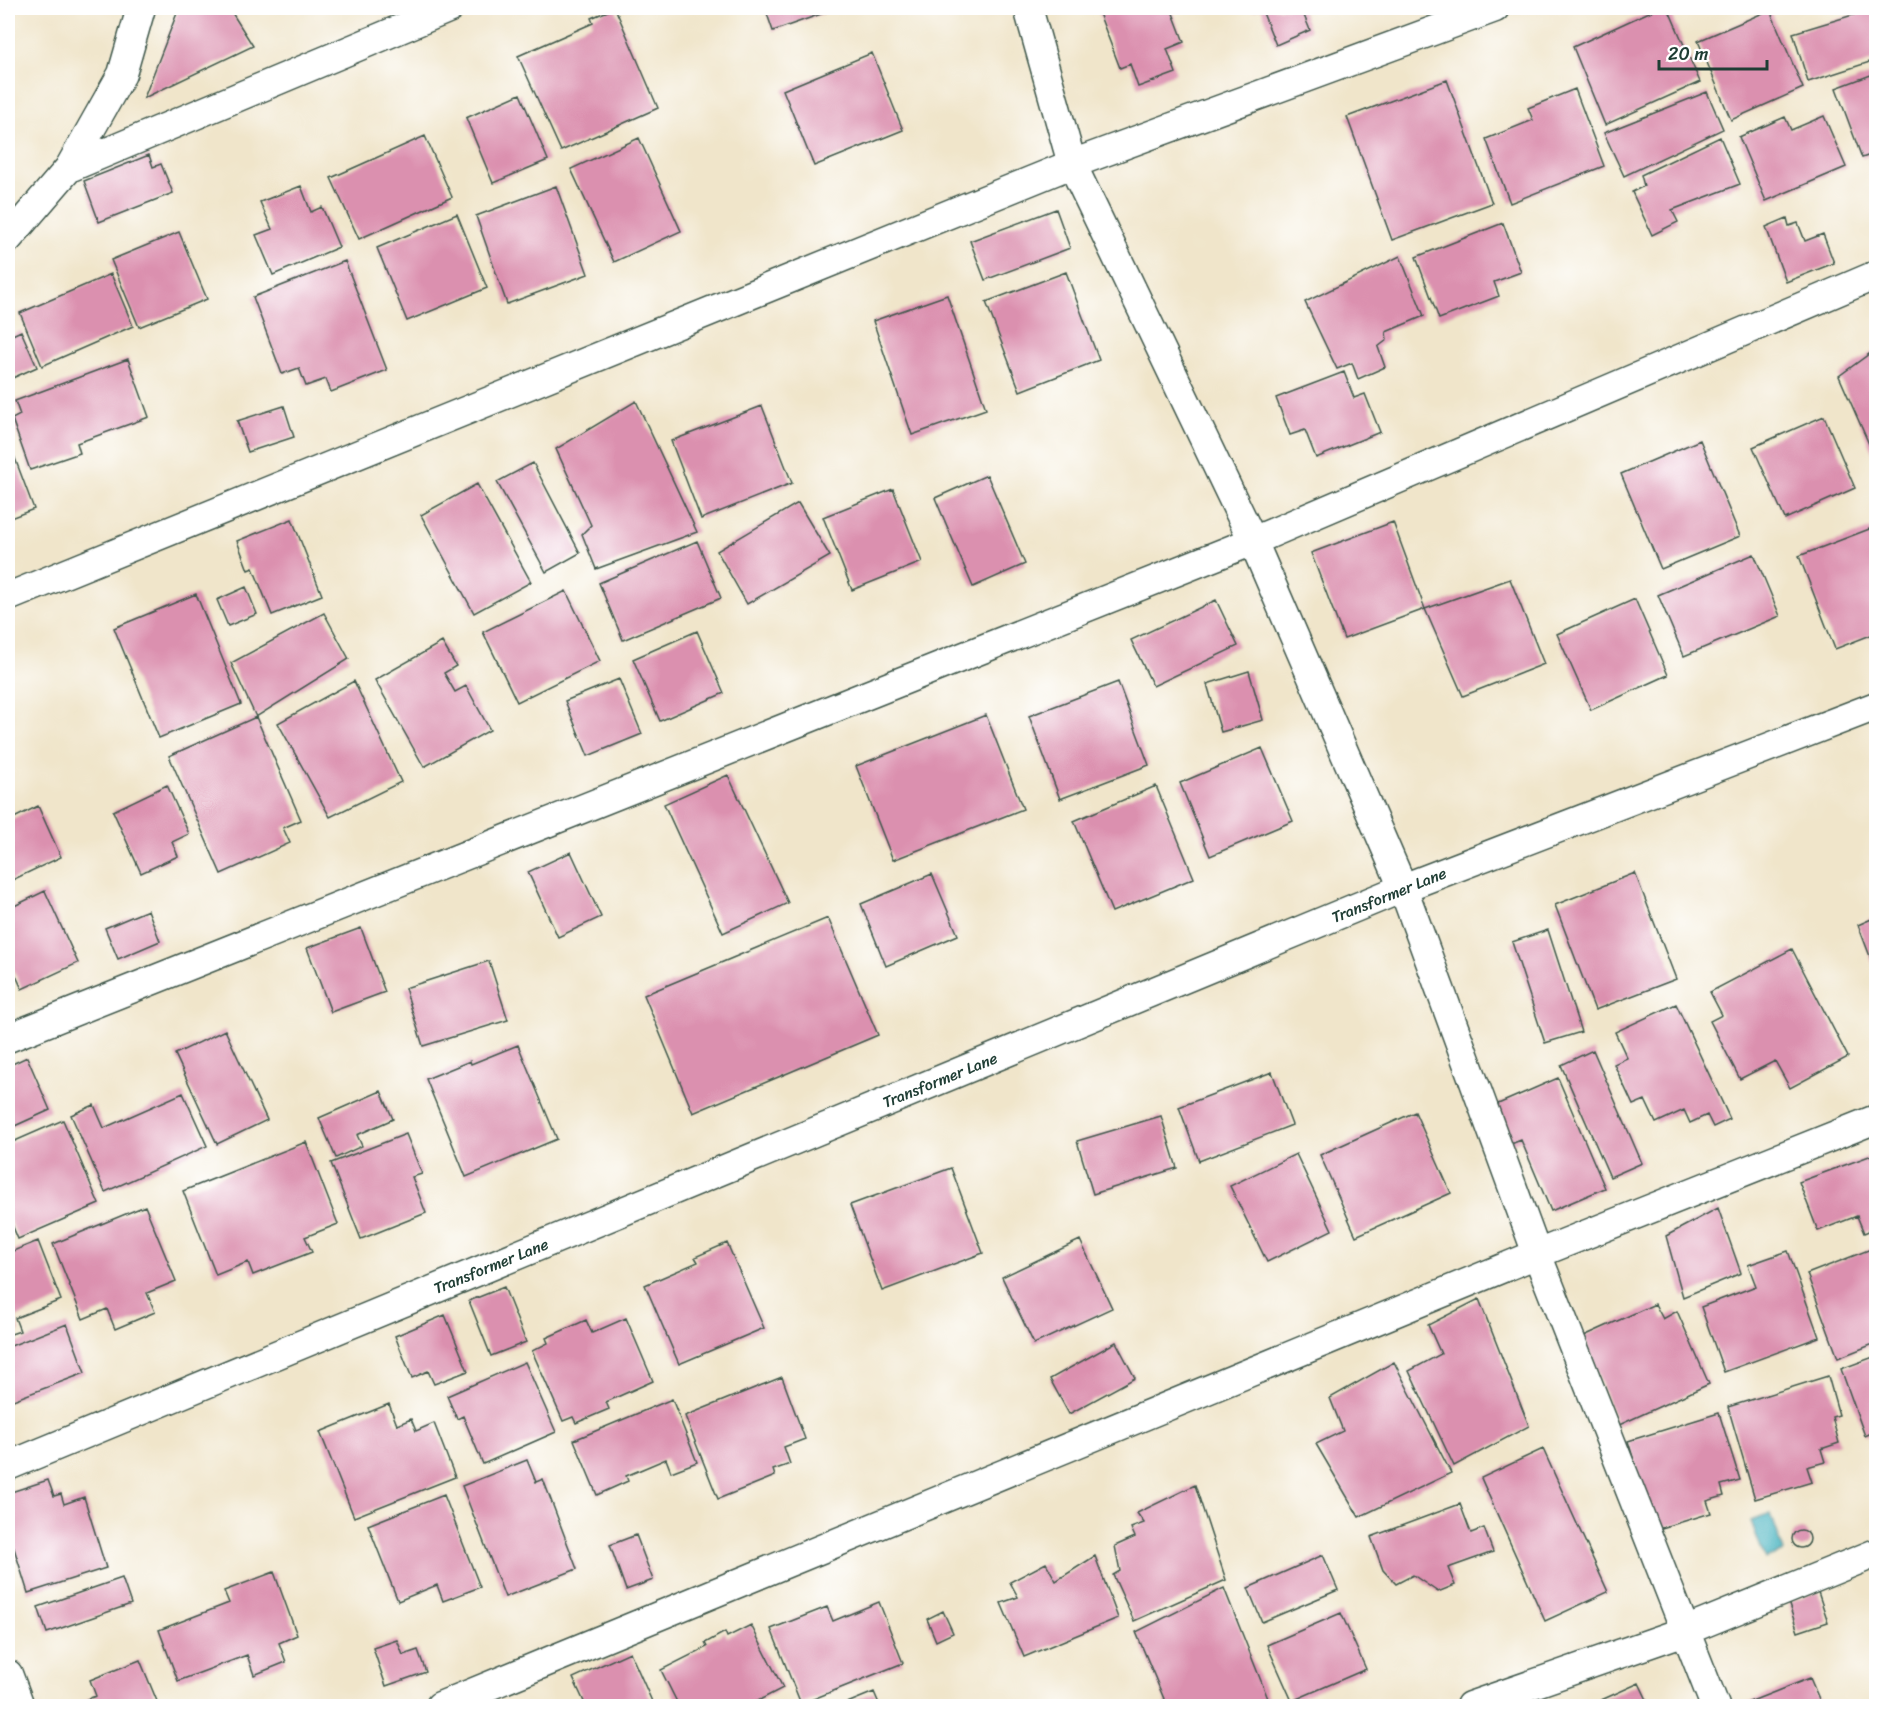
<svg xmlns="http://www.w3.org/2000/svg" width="1884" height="1714" font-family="Sriracha,sans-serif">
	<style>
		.water { fill: #42b1be; stroke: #307779; stroke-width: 1.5 }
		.building { fill: #db90af }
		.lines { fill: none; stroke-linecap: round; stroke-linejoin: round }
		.minor-casing { stroke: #3e564a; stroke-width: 31 }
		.minor { stroke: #fff; stroke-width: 28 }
		.labels { text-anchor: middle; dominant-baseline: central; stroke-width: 4.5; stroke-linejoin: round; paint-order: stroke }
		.street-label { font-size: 16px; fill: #1f3d34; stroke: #fff }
	</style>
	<rect width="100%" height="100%" fill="#fff"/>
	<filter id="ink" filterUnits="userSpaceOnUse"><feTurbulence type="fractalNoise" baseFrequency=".0167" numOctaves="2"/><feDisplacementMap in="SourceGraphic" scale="12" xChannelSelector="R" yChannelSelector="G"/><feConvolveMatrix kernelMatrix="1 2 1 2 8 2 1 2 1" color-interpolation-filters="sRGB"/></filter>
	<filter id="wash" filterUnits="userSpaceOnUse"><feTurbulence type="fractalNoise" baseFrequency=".008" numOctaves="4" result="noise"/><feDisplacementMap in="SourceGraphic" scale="24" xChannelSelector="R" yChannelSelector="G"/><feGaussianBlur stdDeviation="1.35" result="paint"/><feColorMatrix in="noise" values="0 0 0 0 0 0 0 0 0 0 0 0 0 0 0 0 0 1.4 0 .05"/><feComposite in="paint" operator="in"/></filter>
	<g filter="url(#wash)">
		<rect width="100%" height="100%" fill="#f0e5ca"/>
		<path class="water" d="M1771 1514 1784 1552 1765 1559 1751 1521Z"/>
		<g id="blocks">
			<path class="building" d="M179 8H229L253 46 144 98Z
				M615 8 658 108 561 151 518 56 593 23 591 18Z
				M765 8H838L773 31Z
				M1097 8H1171L1184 42 1167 49 1176 73 1138 87 1130 64 1120 68Z
				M1252 8H1301L1310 30 1276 45 1261 8 1253 11Z
				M1658 8H1668L1700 82 1605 125 1573 47Z
				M1876 8V60L1808 82 1793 33Z
				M1770 10 1803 88 1731 120 1698 41Z
				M872 53 903 130 814 166 783 90Z
				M1876 73V153L1862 158 1836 88Z
				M1447 80 1492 203 1392 240 1347 117Z
				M1575 89 1604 166 1510 203 1486 139 1533 120 1528 108Z
				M1707 92 1723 129 1624 176 1604 133Z
				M520 94 548 160 493 183 466 118Z
				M1824 116 1846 167 1766 201 1739 137 1785 117 1791 130Z
				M425 136 452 197 359 239 331 178Z
				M1720 137 1740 184 1672 210 1678 222 1652 235 1632 192 1644 186 1641 175Z
				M639 138 681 231 614 262 571 169Z
				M149 155 153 167 161 164 173 193 99 222 84 181Z
				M301 186 311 212 322 207 339 247 273 275 256 235 272 229 260 202Z
				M556 186 588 274 507 304 476 216Z
				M1056 209 1070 248 985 280 970 241Z
				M457 214 487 288 407 321 377 248Z
				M1787 218 1789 226 1798 223 1805 241 1823 234 1834 263 1786 282 1766 227Z
				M1503 223 1521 272 1494 282 1499 296 1439 319 1416 257Z
				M179 232 207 299 139 327 111 260Z
				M1400 256 1424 316 1386 332 1387 340 1378 347 1385 367 1358 379 1352 363 1337 369 1305 302Z
				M345 261 387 370 331 392 326 379 306 386 299 368 282 374 253 297Z
				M1066 272 1099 360 1020 391 986 302Z
				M111 274 133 326 42 366 20 313Z
				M947 295 986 409 912 435 873 321Z
				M21 331 37 367 8 380V337Z
				M1876 349V460L1839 376Z
				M128 359 149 417 77 443 80 453 30 470 12 419 20 415 15 401Z
				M1344 372 1354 398 1365 394 1380 432 1316 458 1305 430 1290 435 1276 398Z
				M636 401 697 532 596 569 582 534 591 525 556 449Z
				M284 406 294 437 248 452 237 421Z
				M762 406 792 483 701 519 671 441Z
				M1824 416 1855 488 1785 519 1753 447Z
				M1700 440 1740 536 1661 569 1621 474Z
				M10 445 34 509 8 519V446Z
				M533 463 580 553 546 572 497 482Z
				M987 475 1025 564 973 587 935 498Z
				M477 484 531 582 474 613 421 515Z
				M893 489 922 562 852 590 823 517Z
				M798 503 830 556 747 604 717 551Z
				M292 519 322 595 272 615 253 568 248 570 237 541Z
				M1393 522 1425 609 1344 639 1311 553Z
				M1872 528 1876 539V633L1835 649 1799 556Z
				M697 541 721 598 623 640 599 583Z
				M1754 554 1780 616 1684 656 1658 595Z
				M1510 579 1544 664 1463 696 1425 609Z
				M246 587 257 614 228 626 217 600Z
				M566 591 600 661 517 702 483 632Z
				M196 594 241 704 159 738 114 628Z
				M1635 599 1668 675 1591 710 1557 634Z
				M1216 600 1238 646 1153 686 1131 640Z
				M324 613 349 659 256 717 231 663Z
				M697 631 724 693 660 721 633 659Z
				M442 642 456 666 444 673 455 692 466 686 490 730 424 767 375 680Z
				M1249 671 1263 720 1221 732 1207 684Z
				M619 679 642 734 588 756 565 701Z
				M354 681 401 782 330 817 278 723Z
				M1118 682 1149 765 1060 799 1029 716Z
				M986 715 1023 809 893 860 856 766Z
				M256 717 301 820 283 828 290 843 221 874 169 756Z
				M1262 748 1293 821 1210 856 1180 783Z
				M728 775 788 903 723 933 664 804Z
				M167 785 189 834 172 842 178 856 141 873 113 811Z
				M1156 786 1194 878 1112 912 1074 821Z
				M38 806 61 857 8 882V821Z
				M571 852 601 917 558 937 528 872Z
				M1635 873 1676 979 1595 1010 1555 905Z
				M932 874 958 935 886 966 861 904Z
				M45 891 78 963 22 989 8 958V909Z
				M148 910 160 941 118 959 105 928Z
				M1876 917V963L1873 964 1858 925Z
				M828 918 878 1035 693 1113 644 995Z
				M361 928 385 992 331 1012 307 948Z
				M1548 930 1581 1032 1545 1043 1512 942Z
				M1792 949 1848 1057 1790 1088 1775 1061 1740 1079 1710 1021 1722 1015 1710 992Z
				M489 961 508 1020 423 1046 405 988Z
				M1676 1004 1730 1119 1713 1127 1707 1115 1690 1123 1684 1110 1656 1123 1645 1100 1633 1105 1614 1064 1627 1058 1615 1032Z
				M225 1030 267 1120 217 1144 175 1054Z
				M518 1045 557 1139 466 1177 426 1079 470 1061 471 1064Z
				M1593 1050 1642 1163 1610 1177 1561 1065Z
				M27 1057 50 1110 8 1129V1066Z
				M1272 1072 1292 1125 1199 1161 1179 1107Z
				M1558 1078 1605 1188 1551 1211 1521 1140 1506 1146 1489 1108Z
				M381 1091 393 1119 357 1135 362 1146 336 1158 319 1118Z
				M183 1093 207 1146 105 1192 71 1115 94 1105 104 1128Z
				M1415 1112 1451 1193 1356 1236 1320 1155Z
				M1161 1116 1177 1168 1093 1194 1077 1141Z
				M63 1120 99 1204 18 1239 8 1215V1144Z
				M406 1134 422 1174 412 1177 426 1213 361 1239 331 1163Z
				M306 1142 338 1224 305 1237 312 1252 253 1275 248 1262 216 1275 183 1191Z
				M1296 1154 1332 1230 1267 1262 1230 1186Z
				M1872 1155 1876 1167V1228L1864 1233 1857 1216 1818 1231 1799 1182Z
				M951 1168 983 1253 882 1291 850 1205Z
				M145 1206 176 1281 147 1293 155 1312 115 1329 107 1309 83 1319 53 1244Z
				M1718 1208 1741 1273 1683 1297 1666 1236Z
				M1080 1240 1112 1308 1034 1344 1002 1277Z
				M38 1241 61 1300 15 1318 20 1331 8 1335V1253Z
				M727 1243 764 1328 679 1364 645 1285 698 1262 695 1257Z
				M1876 1247V1343L1838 1358 1807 1274Z
				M1788 1251 1819 1337 1724 1372 1701 1307 1756 1286 1748 1265Z
				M504 1287 526 1342 491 1356 469 1301Z
				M1479 1299 1529 1426 1454 1466 1409 1371 1441 1354 1428 1325Z
				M1655 1304 1663 1319 1677 1311 1709 1384 1617 1426 1584 1336Z
				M445 1315 468 1371 434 1384 428 1371 412 1378 395 1336Z
				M626 1318 653 1381 606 1402 609 1409 576 1423 573 1417 563 1421 532 1351 548 1343 546 1338 586 1320 592 1333Z
				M67 1324 85 1373 8 1402V1347Z
				M1116 1342 1135 1378 1069 1414 1050 1379Z
				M1876 1356V1431L1865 1436 1841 1369Z
				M525 1362 556 1432 483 1464 463 1416 457 1419 447 1396Z
				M1394 1362 1451 1473 1359 1517 1316 1444 1343 1431 1330 1398Z
				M1828 1376 1839 1415 1832 1417 1839 1443 1821 1449 1825 1462 1807 1467 1812 1482 1755 1499 1728 1407Z
				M782 1377 805 1439 784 1447 790 1464 773 1470 775 1476 718 1499 685 1416Z
				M672 1399 697 1462 671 1472 666 1459 626 1476 628 1481 597 1495 574 1440Z
				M389 1404 397 1425 411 1419 416 1431 434 1423 455 1477 354 1517 320 1432Z
				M1719 1413 1740 1480 1721 1485 1724 1496 1707 1501 1711 1513 1655 1530 1628 1441Z
				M1543 1449 1608 1592 1545 1621 1481 1478Z
				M527 1460 536 1482 543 1479 577 1569 505 1597 462 1486Z
				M48 1480 54 1496 61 1494 64 1504 84 1497 106 1568 28 1593 8 1529V1493Z
				M1195 1485 1226 1580 1134 1621 1113 1575 1120 1571 1115 1546 1135 1537 1131 1528 1144 1523 1137 1513Z
				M444 1495 480 1587 443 1601 437 1585 398 1601 368 1525Z
				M1460 1504 1471 1533 1484 1528 1493 1552 1448 1568 1455 1585 1438 1592 1413 1575 1396 1584 1383 1570 1371 1537Z
				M1792 1539a9 9 0 1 1 18 0a9 9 0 1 1-18 0Z
				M636 1535 653 1580 626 1590 610 1545Z
				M1323 1555 1338 1590 1262 1622 1248 1588Z
				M1095 1556 1118 1618 1024 1657 1001 1603 1018 1597 1010 1582 1046 1563 1056 1581Z
				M274 1572 297 1635 279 1643 286 1662 254 1675 247 1655 178 1681 159 1630 229 1603 224 1591Z
				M122 1578 131 1604 47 1633 38 1607Z
				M1224 1588 1269 1701 1258 1706H1167L1136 1632Z
				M1818 1592 1828 1622 1798 1632 1788 1602Z
				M879 1602 903 1663 801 1704 771 1629 827 1607 833 1621Z
				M943 1611 953 1633 936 1641 927 1619Z
				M1341 1613 1366 1669 1292 1701 1267 1645Z
				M751 1625 783 1688 752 1704 753 1706H679L661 1670 707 1647 705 1643 725 1632 727 1637Z
				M397 1640 403 1655 418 1650 426 1672 386 1686 373 1648Z
				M630 1652 654 1706H586L573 1678Z
				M140 1660 159 1706H90L87 1699 96 1696 90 1680Z
				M1810 1678 1822 1706H1739Z
				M1639 1683 1650 1706H1588Z
				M874 1692 880 1706H840Z"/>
		</g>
	</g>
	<g filter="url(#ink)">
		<use href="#blocks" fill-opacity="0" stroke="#3e564a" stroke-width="1.5"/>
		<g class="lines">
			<defs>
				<path id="minor" d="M1028 8 1072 164 1253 541 1403 888 1537 1254 1715 1706
					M69 168 450 8
					M8 239 69 168 122 74 141 8
					M8 597 1072 164 1495 8
					M8 1038 1253 541 1876 275
					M8 1466 1403 888 1876 706
					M8 1674 20 1706
					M440 1706 1537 1254 1876 1119
					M1470 1706 1685 1631 1876 1553"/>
			</defs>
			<use href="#minor" class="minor-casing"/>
			<use href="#minor" class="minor"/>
		</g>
	</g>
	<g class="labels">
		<g class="street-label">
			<text transform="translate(1389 895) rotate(-22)">Transformer Lane</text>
			<text transform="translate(940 1080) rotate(-22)">Transformer Lane</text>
			<text transform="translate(491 1266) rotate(-22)">Transformer Lane</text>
		</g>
	</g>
	<rect width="1884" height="1714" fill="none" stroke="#fff" stroke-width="30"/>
	<path d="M1659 60v9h108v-9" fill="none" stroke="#1f3d34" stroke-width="3"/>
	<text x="1668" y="60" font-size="18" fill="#1f3d34" stroke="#ffffff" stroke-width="4.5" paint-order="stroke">20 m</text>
</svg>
